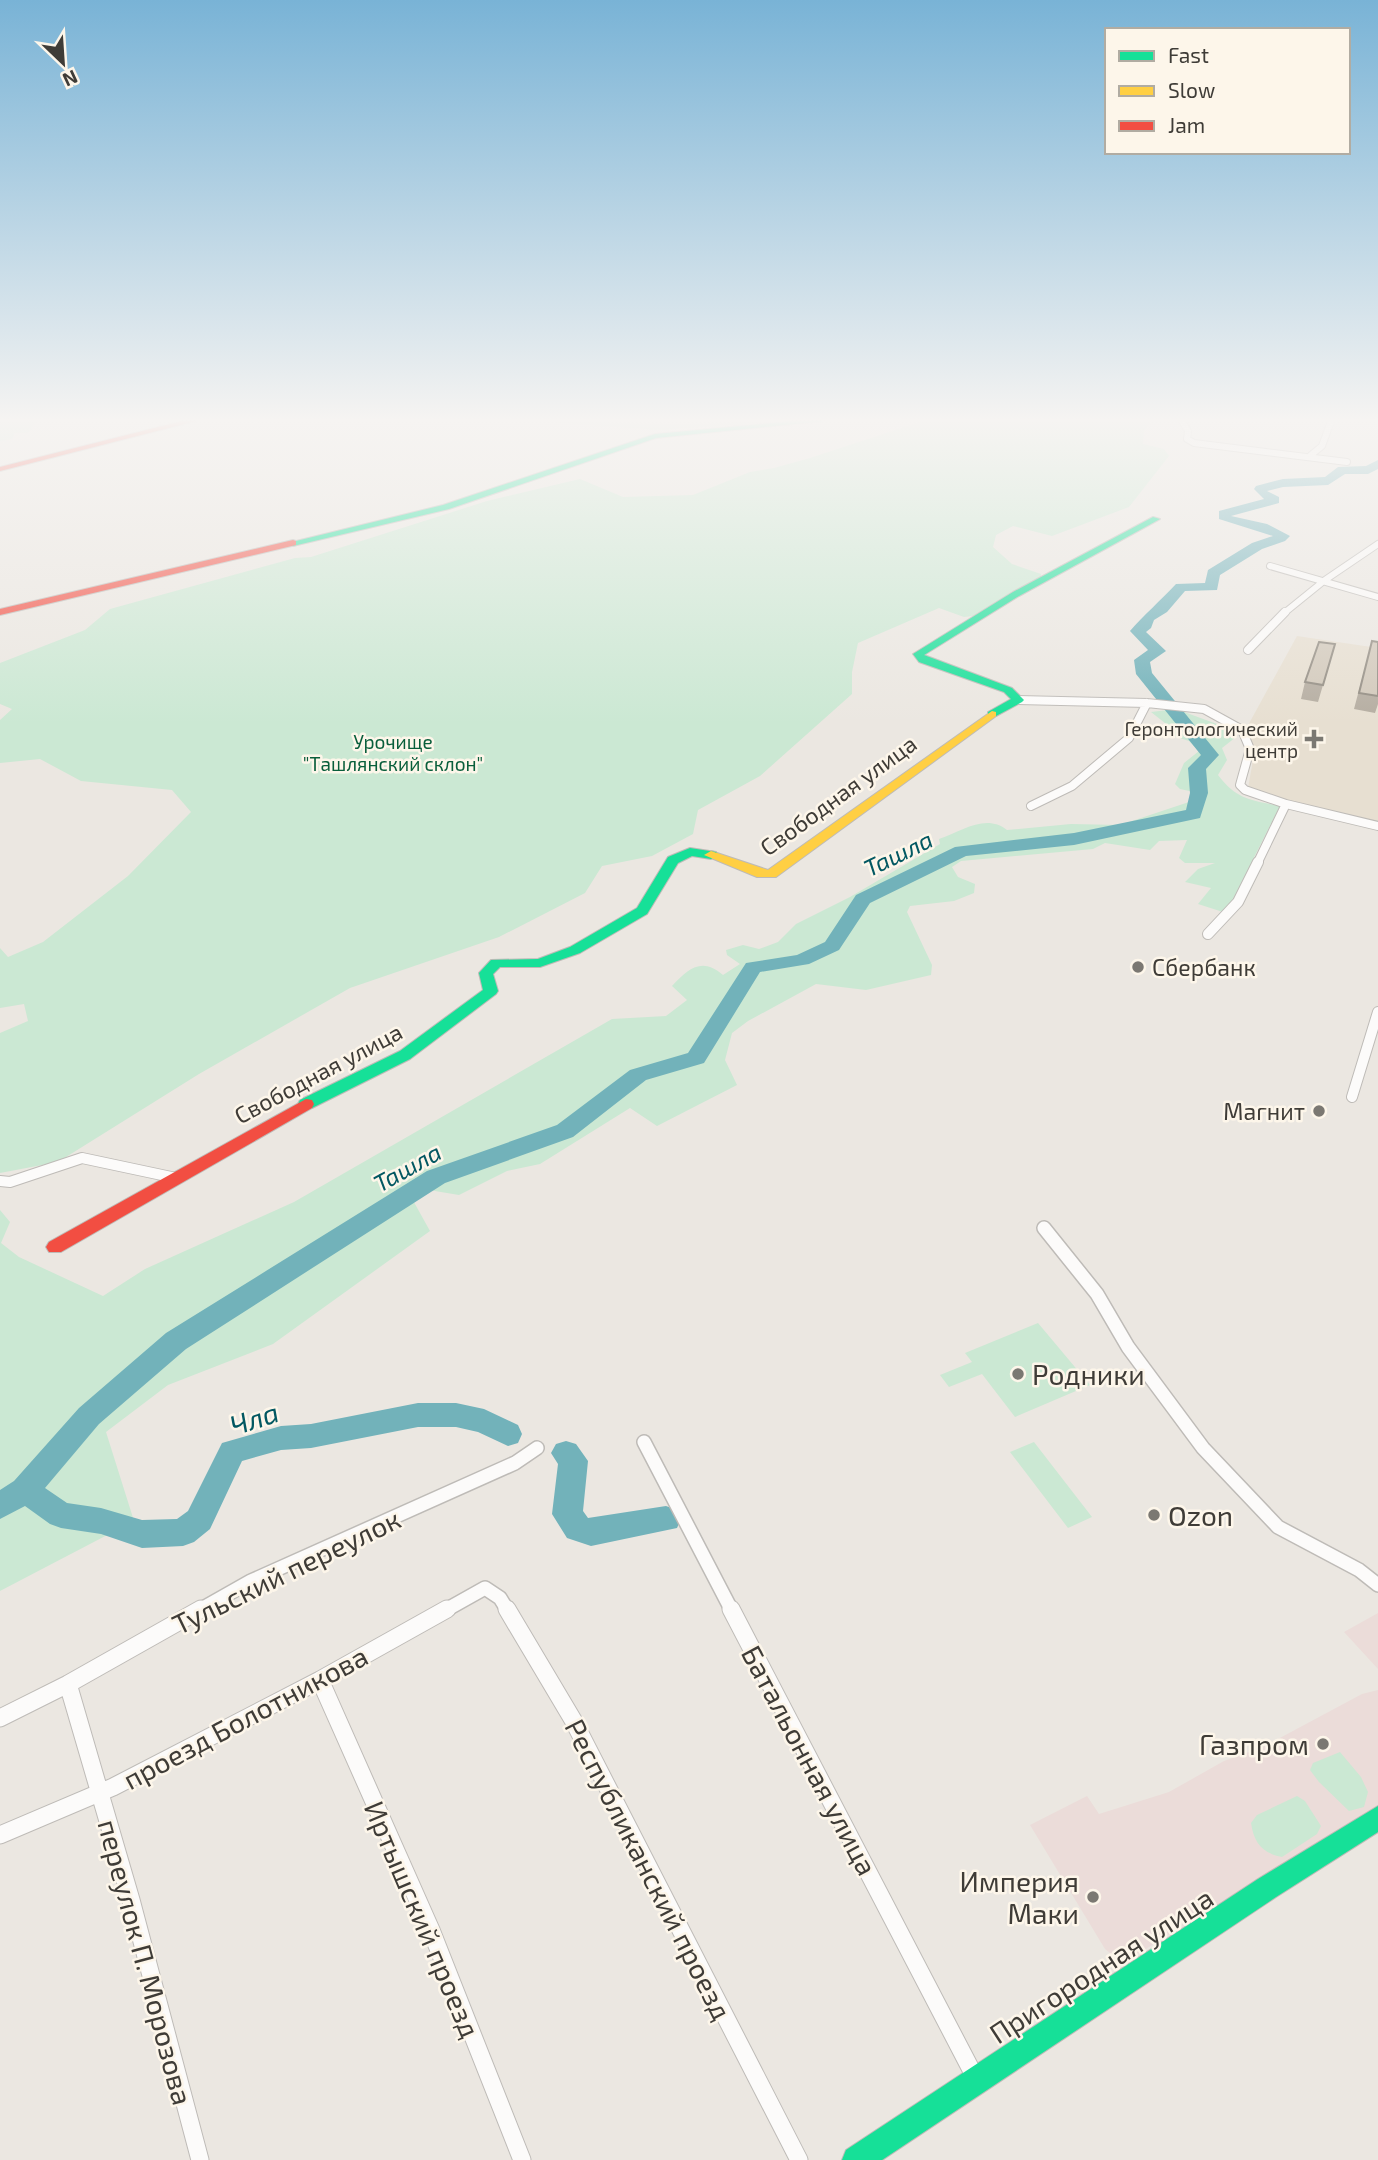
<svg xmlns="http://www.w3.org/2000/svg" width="1378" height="2160" font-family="'Exo 2',sans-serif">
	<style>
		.commercial { fill: #ebdcd9 }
		.medical { fill: #e7dfd1 }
		.green { fill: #cbe8d3 }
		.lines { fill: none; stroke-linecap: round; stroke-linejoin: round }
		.river { fill: #72b2ba; fill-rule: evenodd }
		.street-far4-casing { stroke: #bebbb7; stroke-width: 8 }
		.street-far3-casing { stroke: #bebbb7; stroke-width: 10 }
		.street-far2-casing { stroke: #bebbb7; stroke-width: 12 }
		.street-far1-casing { stroke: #bebbb7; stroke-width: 16 }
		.street-casing { stroke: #bebbb7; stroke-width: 19 }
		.fast-casing { stroke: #bebbb7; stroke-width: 2 }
		.slow-casing { stroke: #bebbb7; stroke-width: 2 }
		.jam-casing { stroke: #bebbb7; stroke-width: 2 }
		.street-far4 { stroke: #fcfbfa; stroke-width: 6 }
		.street-far3 { stroke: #fcfbfa; stroke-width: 8 }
		.street-far2 { stroke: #fcfbfa; stroke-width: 10 }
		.street-far1 { stroke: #fcfbfa; stroke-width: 13 }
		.street { stroke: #fcfbfa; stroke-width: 17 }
		.fast { fill: #16e098; fill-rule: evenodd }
		.slow { fill: #ffcf43; fill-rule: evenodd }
		.jam { fill: #f24e42; fill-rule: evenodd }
		.wall { fill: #b5ada1 }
		.building { fill: #d2c9bb; stroke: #938d83; stroke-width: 2 }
		.poi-dot { fill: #7b7872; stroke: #fdf6ea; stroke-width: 2.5 }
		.labels { text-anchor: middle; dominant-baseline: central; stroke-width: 5; stroke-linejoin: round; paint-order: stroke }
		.far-poi-label { font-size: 19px; fill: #3f3c37; stroke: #fdf6ea; text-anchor: end }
		.far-park-label { font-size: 19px; fill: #095e3b; stroke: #fdf6ea }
		.street-label { font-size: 23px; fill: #3f3c37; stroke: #fdf6ea }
		.poi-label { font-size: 23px; fill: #3f3c37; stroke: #fdf6ea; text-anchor: start }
		.water-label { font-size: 24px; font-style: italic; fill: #035862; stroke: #fdf6ea }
		.near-poi-label { font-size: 28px; fill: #3f3c37; stroke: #fdf6ea; text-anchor: start }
		.near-water-label { font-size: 28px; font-style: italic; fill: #035862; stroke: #fdf6ea }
		.near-street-label { font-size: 28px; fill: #3f3c37; stroke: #fdf6ea }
	</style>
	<rect width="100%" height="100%" fill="#ebe7e1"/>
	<path class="commercial" d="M1378 1613V1669L1344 1632Z
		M1378 1690V1806L1123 1963 1105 1949 1030 1825 1087 1796 1099 1814 1169 1792 1224 1761 1263 1747 1362 1694Z"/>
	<path class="medical" d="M1297 636 1378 648V823L1255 793 1248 788 1255 749 1246 729Z"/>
	<path class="green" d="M0 421H49L35 423 28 433H15L12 439 0 441Z
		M535 421 679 424 788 421 659 430Z
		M923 421H1149L1151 423 1144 431 1143 444 1164 449 1169 456 1129 507 1052 536 1013 526 996 535 993 547 1012 564 1041 574V577L973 616 964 617 939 608 858 643 852 672V694L760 776 698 810 693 834 652 856 602 866 585 893 499 937 350 988 199 1074 58 1162 0 1173V1033L28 1021 24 1004 0 1008V948L8 957 43 942 128 876 191 812 172 790 81 781 40 759 0 763V720L12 709 0 704V663L85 630 110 609 295 558 311 557 487 501 580 479 623 497 693 495 750 472 774 468 810 458Z
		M1176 709 1225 727 1236 737 1222 748 1227 760 1218 775C1237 800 1251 800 1280 806L1226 913 1198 904 1211 888 1185 882 1198 869 1215 863H1185L1179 858 1187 840 1159 841 1150 850 1105 843 1093 849 961 861 952 867 958 877 975 884 974 893 954 901 910 906 907 912 932 965 931 975 866 990 816 984 748 1021 732 1033 725 1060 737 1085 657 1126 630 1108 540 1164 507 1171 459 1195 405 1186 430 1231 273 1344 168 1385 106 1432 134 1521 0 1591V1210L10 1222 1 1243 19 1257 103 1296 145 1269 294 1202 612 1019 666 1016 687 1000 672 986C689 968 702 957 723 975L740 964 727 955 726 950 743 945 759 949 778 942 796 924 850 897 940 844 939 839C962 831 986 813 1007 830L1071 824 1120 825 1192 801 1194 792 1180 789 1175 784 1184 763 1199 751 1189 741 1173 736 1175 731 1151 712Z
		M1038 1323 1090 1385 1015 1417 982 1374 949 1387 940 1375 972 1362 965 1353Z
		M1034 1442 1092 1517 1068 1528 1010 1452Z
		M1340 1752 1361 1777 1368 1792 1364 1807 1349 1811 1319 1782 1310 1770 1313 1763Z
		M1297 1796 1305 1801 1321 1826 1317 1834 1282 1857C1262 1853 1254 1843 1251 1823L1257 1815Z"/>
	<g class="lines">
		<path class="river" d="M1378 460V469L1368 474H1345L1328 485 1283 487 1267 491 1279 497V503L1231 516 1267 524 1290 536 1285 541 1262 549 1220 575 1217 590 1185 591 1167 612 1154 620 1151 628 1146 632 1166 651 1150 662 1152 673 1219 755 1206 769 1208 793 1200 818 1074 845 966 856 870 903 839 950 809 964 760 972 704 1063 646 1080 573 1137 445 1183 186 1349 99 1424 45 1488 67 1503 101 1508 142 1520 177 1519 188 1511 222 1443 281 1426 311 1424 418 1403H456L484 1409 518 1425 522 1434 518 1443 508 1446 478 1432 456 1427H418L311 1448 281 1450 242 1461 210 1529 194 1542 183 1546 142 1548 101 1534 61 1528 50 1524 25 1506 0 1519V1490L14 1481 79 1408 166 1333 427 1171 557 1125 630 1070 688 1053 746 963 797 955 825 942 856 895 955 847 1074 833 1186 810 1190 793 1188 768 1201 755 1136 674 1134 660 1148 650 1130 631C1144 615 1160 601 1176 584L1205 583 1208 570 1252 543 1273 536 1219 519V511L1264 499 1254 489 1256 486 1283 479 1325 477 1338 467 1366 466Z
			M566 1441 576 1444 588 1461 583 1511 588 1518 666 1506 677 1510 681 1519 677 1528 591 1546 567 1538 552 1514 558 1464 551 1453 556 1444Z"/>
		<defs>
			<path id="street-far4" d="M1182 421 1188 431 1187 439 1194 443 1347 462
				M1311 455 1322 446 1331 421
				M1270 566 1378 597
				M1283 614 1325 580 1378 544"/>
			<path id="street-far3" d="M1248 650 1285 612
				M1018 700 1147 703 1204 709 1242 730 1250 749 1240 785 1245 790 1286 804 1378 826
				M1031 806 1072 786 1129 738 1147 703
				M1257 864 1286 804"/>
			<path id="street-far2" d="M1208 934 1238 902 1258 862
				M1352 1097 1378 1012
				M0 1181 10 1182 82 1158 176 1178"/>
			<path id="street-far1" d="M1044 1228 1097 1294 1128 1347 1203 1448 1278 1527 1359 1570 1378 1585
				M644 1442 732 1611
				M198 1611 251 1581 515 1463 537 1448
				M444 1611 485 1588 500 1598 508 1611"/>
			<path id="street" d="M507 1609 573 1720 799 2160
				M731 1609 976 2079
				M320 1680 431 1930 522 2160
				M68 1684 131 1900 200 2160
				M0 1718 68 1684 201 1609
				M0 1835 113 1787 320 1680 447 1609"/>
			<path id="fast" d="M792 421H824L656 438 449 509 293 546 288 543 443 505 655 434Z
				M1153 517 1160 519 1019 596 924 655 1012 688 1024 700 1022 702 996 716H988V712L1011 699 1004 692 919 662 913 654 1013 592Z
				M690 848 716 852 718 855 711 859 692 856 678 863 647 914 580 953 540 967H500L493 974 498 991 496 994 410 1059 312 1108H300L298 1104 300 1100 400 1051 483 990 479 973 491 960 538 959 570 947 637 908 668 857Z
				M1378 1806V1832L1276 1897 882 2160H842L846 2150 1258 1879Z"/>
			<path id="slow" d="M992 711 996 712V716L776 877H757L704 855 711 851 768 870Z"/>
			<path id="jam" d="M182 421H196L0 471V467Z
				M293 540 296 541V545L0 615V609Z
				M306 1099 312 1100 314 1104 312 1108 61 1252H49L46 1247 49 1242Z"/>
		</defs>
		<use href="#street-far4" class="street-far4-casing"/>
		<use href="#street-far3" class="street-far3-casing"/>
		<use href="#street-far2" class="street-far2-casing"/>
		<use href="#street-far1" class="street-far1-casing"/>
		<use href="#street" class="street-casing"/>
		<use href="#fast" class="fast-casing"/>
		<use href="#slow" class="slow-casing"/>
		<use href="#jam" class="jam-casing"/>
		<use href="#street-far4" class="street-far4"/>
		<use href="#street-far3" class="street-far3"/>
		<use href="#street-far2" class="street-far2"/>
		<use href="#street-far1" class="street-far1"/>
		<use href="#street" class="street"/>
		<use href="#fast" class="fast"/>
		<use href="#slow" class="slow"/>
		<use href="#jam" class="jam"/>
	</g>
	<path class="wall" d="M1372 641 1378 642V704L1375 713 1354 709Z
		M1335 644 1318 702 1301 699 1305 682Z"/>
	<path class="building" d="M1372 641 1378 642V696L1359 693Z
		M1319 642 1335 644 1323 685 1305 682Z"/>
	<linearGradient id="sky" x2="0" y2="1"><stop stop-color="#79b3d6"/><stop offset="0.58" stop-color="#f6f4f2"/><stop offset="1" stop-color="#f6f4f2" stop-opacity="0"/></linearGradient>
	<rect width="1378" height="724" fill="url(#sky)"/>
	<g class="poi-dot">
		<path d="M1310.5 728.5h7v7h7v7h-7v7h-7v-7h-7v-7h7z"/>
		<circle cx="1138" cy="967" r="7"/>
		<circle cx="1319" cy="1111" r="7"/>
		<circle cx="1018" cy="1374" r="7"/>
		<circle cx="1154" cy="1515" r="7"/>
		<circle cx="1323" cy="1744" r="7"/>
		<circle cx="1093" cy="1897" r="7"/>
	</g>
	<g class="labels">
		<g class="far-poi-label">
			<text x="1298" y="728">Геронтологический<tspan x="1298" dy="22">центр</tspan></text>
		</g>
		<g class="far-park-label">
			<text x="393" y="741">Урочище<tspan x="393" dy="22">"Ташлянский склон"</tspan></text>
		</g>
		<g class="street-label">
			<text transform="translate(838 795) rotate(-36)">Свободная улица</text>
			<text transform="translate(318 1073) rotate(-28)">Свободная улица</text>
		</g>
		<g class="poi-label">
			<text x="1152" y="967">Сбербанк</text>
			<text x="1305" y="1111" text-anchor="end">Магнит</text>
		</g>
		<g class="water-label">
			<text transform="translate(898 853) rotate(-26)">Ташла</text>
			<text transform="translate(407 1167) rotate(-29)">Ташла</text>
		</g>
		<g class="near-poi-label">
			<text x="1032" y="1374">Родники</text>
			<text x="1168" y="1515">Ozon</text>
			<text x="1309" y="1744" text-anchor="end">Газпром</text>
			<text x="1079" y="1881" text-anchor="end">Империя<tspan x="1079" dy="32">Маки</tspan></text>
		</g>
		<g class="near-water-label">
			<text transform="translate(254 1418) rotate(-18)">Чла</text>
		</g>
		<g class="near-street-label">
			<text transform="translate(286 1571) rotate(-26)">Тульский переулок</text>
			<text transform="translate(245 1717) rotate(-28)">проезд Болотникова</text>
			<text transform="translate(810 1760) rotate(62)">Батальонная улица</text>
			<text transform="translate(649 1869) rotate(63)">Республиканский проезд</text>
			<text transform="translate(423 1919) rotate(67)">Иртышский проезд</text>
			<text transform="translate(146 1962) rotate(75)">переулок П. Морозова</text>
			<text transform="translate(1101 1965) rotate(-33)">Пригородная улица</text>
		</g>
	</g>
	<rect x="1105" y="28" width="245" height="126" fill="#fdf6ea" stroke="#b1aca2" stroke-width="2"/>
	<rect x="1119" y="51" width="35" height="10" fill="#16e098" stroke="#b1aca2" stroke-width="2"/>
	<text x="1168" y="63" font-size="21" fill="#3f3c37">Fast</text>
	<rect x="1119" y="86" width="35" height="10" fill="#ffcf43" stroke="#b1aca2" stroke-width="2"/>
	<text x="1168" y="98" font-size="21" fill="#3f3c37">Slow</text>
	<rect x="1119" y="121" width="35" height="10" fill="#f24e42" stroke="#b1aca2" stroke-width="2"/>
	<text x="1168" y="133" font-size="21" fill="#3f3c37">Jam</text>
	<g transform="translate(63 63) rotate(155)" stroke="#fdf6ea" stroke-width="5" paint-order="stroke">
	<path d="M0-5L12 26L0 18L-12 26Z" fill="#3f3c37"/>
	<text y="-10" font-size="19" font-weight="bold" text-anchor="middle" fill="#3f3c37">N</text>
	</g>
</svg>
